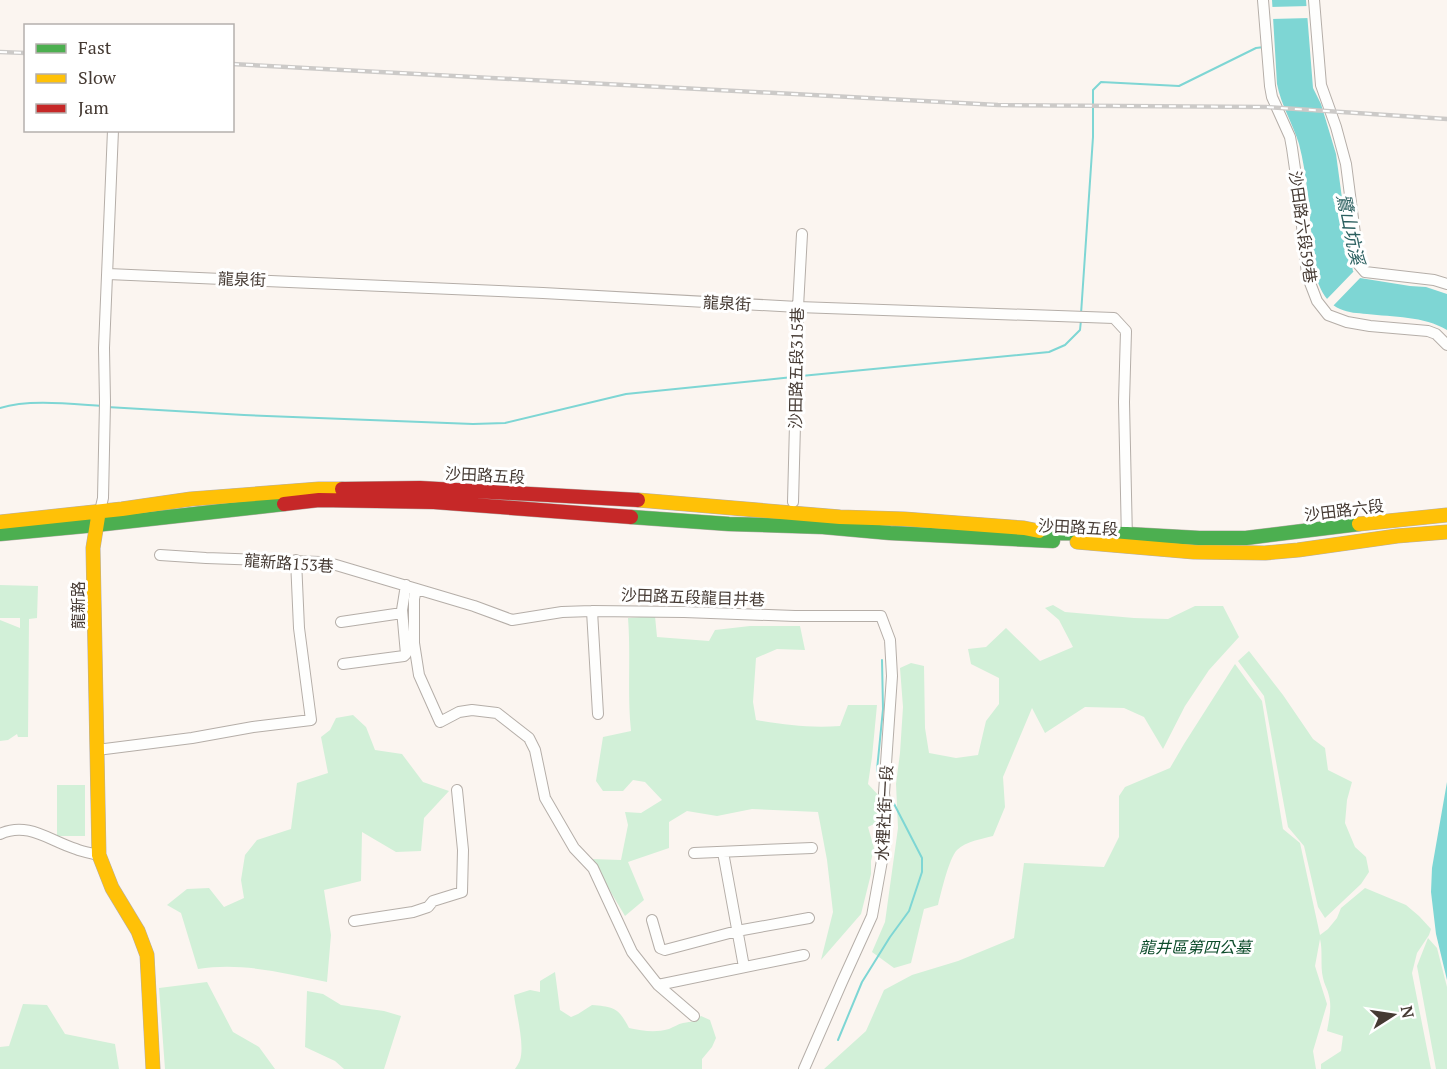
<svg xmlns="http://www.w3.org/2000/svg" width="1447" height="1069" font-family="'PT Serif','Noto Sans TC',serif">
	<style>
		.green { fill: #d2f0d8 }
		.water { fill: #7ed6d4 }
		.pier { fill: #fbf5f0 }
		.lines { fill: none; stroke-linecap: round; stroke-linejoin: round }
		.stream { stroke: #7ed6d4; stroke-width: 2 }
		.street-casing { stroke: #b5aea8; stroke-width: 12 }
		.fast-casing { stroke: #b5aea8; stroke-width: 15 }
		.slow-casing { stroke: #b5aea8; stroke-width: 15 }
		.jam-casing { stroke: #b5aea8; stroke-width: 15 }
		.street { stroke: #fefefd; stroke-width: 10 }
		.fast { stroke: #4caf50; stroke-width: 14 }
		.slow { stroke: #ffc107; stroke-width: 14 }
		.jam { stroke: #c62828; stroke-width: 14 }
		.rail-casing { stroke: #cccac8; stroke-width: 4.5 }
		.rail { stroke: #fff; stroke-width: 2; stroke-dasharray: 7; stroke-linecap: butt }
		.labels { text-anchor: middle; dominant-baseline: central; stroke-width: 6; stroke-linejoin: round; paint-order: stroke }
		.street-label { font-size: 16px; fill: #453a33; stroke: #fff }
		.park-label { font-size: 16px; font-style: italic; fill: #0d4c2b; stroke: #fff }
		.water-label { font-size: 18px; font-style: italic; fill: #2c6060; stroke: #fff }
	</style>
	<rect width="100%" height="100%" fill="#fbf5f0"/>
	<path class="green" d="M0 585 38 586 37 618 29 619 28 737H18L17 734 8 740 0 741V620L20 628V618H0Z
		M1053 605 1065 612 1134 618 1168 619 1195 606H1223L1239 637 1209 670 1185 706 1163 749 1144 717 1124 708 1085 707 1045 733 1032 708 1003 777 1005 807 993 836C982 839 966 841 957 850 949 858 941 893 938 905L924 909 911 963 894 968 872 952 885 922 898 828 896 784 900 753 903 707 900 668 911 663 924 666 925 728 929 753 956 758 978 755 986 721 999 704V678L971 664 968 649 986 647 1006 628 1040 661 1073 647 1059 620 1045 608Z
		M655 616 657 637 709 641 715 630 750 626H800L805 650 777 649 756 658 753 702 756 720C786 725 809 728 840 726L848 705H877L872 757 868 784 880 797V821L868 827 874 848 871 861V874L861 914 821 960 833 912 827 860 818 812 752 809 717 816 687 811 669 822V848L628 862 644 900 625 916 591 859 621 860 628 825 625 812 641 813 662 800 645 782 633 780 623 791H603L596 781 603 737 631 731C627 693 631 656 628 618Z
		M1249 651 1283 695 1313 739 1325 748 1328 770 1352 782 1347 800 1345 823 1355 847 1366 857 1369 872 1361 884 1325 918 1318 907 1304 846 1288 827 1264 696 1238 661Z
		M1235 664 1262 701 1283 829 1300 843 1320 935 1328 929 1337 918 1341 908 1365 888 1406 905 1419 916 1431 929 1429 935 1417 953 1412 973 1431 1069H1321V1064L1341 1051 1343 1036 1327 1031C1329 1019 1332 1008 1329 996 1328 990 1324 984 1323 978 1320 965 1323 951 1320 939L1315 966 1327 1004 1313 1051 1316 1069H824L866 1031 884 990 912 975 958 961 1014 938 1024 863 1104 867 1119 837V796L1125 787 1170 768 1184 744Z
		M353 715 366 727 375 750 402 754 423 782 449 791 424 818 421 851 396 852 362 832 361 881 324 890 331 935 327 982C284 973 242 962 198 969L181 913 167 905 187 889 209 888 224 907 244 898 241 880 245 855 257 840 291 829 297 783 328 773 321 737 330 730 336 718Z
		M57 785H85V836H57Z
		M1428 938 1437 948 1447 987V1069H1436L1417 966Z
		M555 972 560 1010 571 1017 578 1014 592 1005C614 1007 618 1007 629 1028 643 1031 655 1033 669 1029 674 1027 678 1024 683 1023 693 1021 692 1023 701 1016L710 1020 716 1038 712 1047 702 1059V1069H515C517 1066 519 1063 520 1060 525 1045 516 1012 514 995L530 990 540 992V981Z
		M207 982 233 1032 259 1047 275 1069H165L159 988Z
		M307 991 323 994 341 1005 384 1011 401 1016 384 1069H344L335 1061 305 1047Z
		M23 1004 47 1005 65 1034 115 1044 119 1069H0V1047L9 1046Z"/>
	<path class="water" d="M1272 0H1306L1313 88 1321 104 1336 154 1350 257 1353 271 1360 278 1410 286 1426 287 1447 294V330C1424 316 1393 317 1367 314 1357 313 1349 313 1340 309 1330 305 1323 295 1319 285 1313 272 1313 255 1312 240 1309 209 1307 174 1299 144 1293 124 1281 105 1277 84Z
		M1447 782V980L1436 934 1431 892 1432 868Z"/>
	<path class="pier" d="M1309 6 1310 18 1271 19 1270 7Z
		M1355 270 1362 276 1333 306 1326 300Z"/>
	<g class="lines">
		<path class="stream" d="M1081 314 1093 137V90L1101 82 1179 86 1256 48 1264 47
			M801 376 1049 352 1065 345 1080 330 1081 320
			M107 407 244 415 473 424 505 423 626 394 793 377
			M0 408C29 399 71 404 102 406
			M880 780 877 770 883 709 882 660
			M838 1040 862 982 890 937 909 911 922 872V858L891 798"/>
		<defs>
			<path id="street" d="M1263 0 1270 86 1272 97 1290 137 1292 148 1299 197 1307 275 1317 301 1328 315 1347 322 1370 326 1428 331 1436 334 1447 345
				M1314 0 1321 85 1336 127 1346 164 1359 265 1365 272 1434 280 1447 284
				M108 274 543 293 798 307 1114 318 1126 331 1124 402 1127 540
				M793 502 798 307 802 234
				M100 511 103 498 105 402 104 348 113 130
				M160 555 206 558 320 562 336 565 474 606 512 620 562 612 592 611 684 612 795 616H881L890 640 892 676 884 793 887 822 883 855 872 916 842 982 804 1069
				M416 589 414 599V643L419 675 440 722 459 712 472 710 497 713 529 738 535 750 545 798 574 848 593 868 632 952 658 985 694 1016
				M592 611 598 714
				M341 622 402 613
				M343 664 404 656 406 654 402 610 406 585
				M97 750 192 738 253 727 311 720 299 628 296 560
				M0 834C28 821 50 841 76 849 83 852 91 853 99 855
				M723 852 744 967
				M694 853 812 848
				M652 920 660 948 665 950 737 931 809 918
				M354 921 413 912 428 907 433 901 462 892 463 850 457 790
				M658 985 804 955"/>
			<path id="fast" d="M631 517 729 524 823 527 890 533 1053 541
				M1039 531 1049 533 1127 534 1199 538H1246L1359 524
				M0 534 96 525 284 504"/>
			<path id="slow" d="M638 500 840 517 904 519 1024 528 1039 531
				M98 517 93 548 99 855 112 888 138 931 147 955 153 1069
				M0 522 122 509 191 499 319 489H342
				M1359 524 1447 515
				M1077 542 1194 552 1265 553 1298 550 1397 536 1447 532"/>
			<path id="jam" d="M342 489 420 488 638 500
				M284 504 319 500 434 502 631 517"/>
		</defs>
		<use href="#street" class="street-casing"/>
		<use href="#fast" class="fast-casing"/>
		<use href="#slow" class="slow-casing"/>
		<use href="#jam" class="jam-casing"/>
		<use href="#street" class="street"/>
		<use href="#fast" class="fast"/>
		<use href="#slow" class="slow"/>
		<use href="#jam" class="jam"/>
		<defs>
			<path id="rail" d="M0 52 26 53
				M232 64 998 105 1266 107 1447 119"/>
		</defs>
		<use href="#rail" class="rail-casing"/>
		<use href="#rail" class="rail"/>
	</g>
	<g class="labels">
		<g class="street-label">
			<text transform="translate(1303 227) rotate(82)">沙田路六段59巷</text>
			<text transform="translate(242 279) rotate(2)">龍泉街</text>
			<text transform="translate(727 303) rotate(3)">龍泉街</text>
			<text transform="translate(796 368) rotate(-89)">沙田路五段315巷</text>
			<text transform="translate(485 475) rotate(3)">沙田路五段</text>
			<text transform="translate(1344 510) rotate(-7)">沙田路六段</text>
			<text transform="translate(1078 527) rotate(3)">沙田路五段</text>
			<text transform="translate(289 563) rotate(4)">龍新路153巷</text>
			<text transform="translate(693 597) rotate(2)">沙田路五段龍目井巷</text>
			<text transform="translate(78 605) rotate(-90)">龍新路</text>
			<text transform="translate(884 813) rotate(-87)">水裡社街一段</text>
		</g>
		<g class="park-label">
			<text x="1195" y="947">龍井區第四公墓</text>
		</g>
		<g class="water-label">
			<text transform="translate(1351 229) rotate(78)">鷺山坑溪</text>
		</g>
	</g>
	<rect x="24" y="24" width="210" height="108" fill="#ffffff" stroke="#b5b0ad" stroke-width="1.5"/>
	<rect x="36" y="44" width="30" height="9" fill="#4caf50" stroke="#b5b0ad" stroke-width="1.5"/>
	<text x="78" y="54" font-size="18" fill="#453a33">Fast</text>
	<rect x="36" y="74" width="30" height="9" fill="#ffc107" stroke="#b5b0ad" stroke-width="1.5"/>
	<text x="78" y="84" font-size="18" fill="#453a33">Slow</text>
	<rect x="36" y="104" width="30" height="9" fill="#c62828" stroke="#b5b0ad" stroke-width="1.5"/>
	<text x="78" y="114" font-size="18" fill="#453a33">Jam</text>
	<g transform="translate(1393 1015) rotate(78)" stroke="#ffffff" stroke-width="4.5" paint-order="stroke">
	<path d="M0-4.5L10 22L0 15L-10 22Z" fill="#453a33"/>
	<text y="-9" font-size="16" font-weight="bold" text-anchor="middle" fill="#453a33">N</text>
	</g>
</svg>
